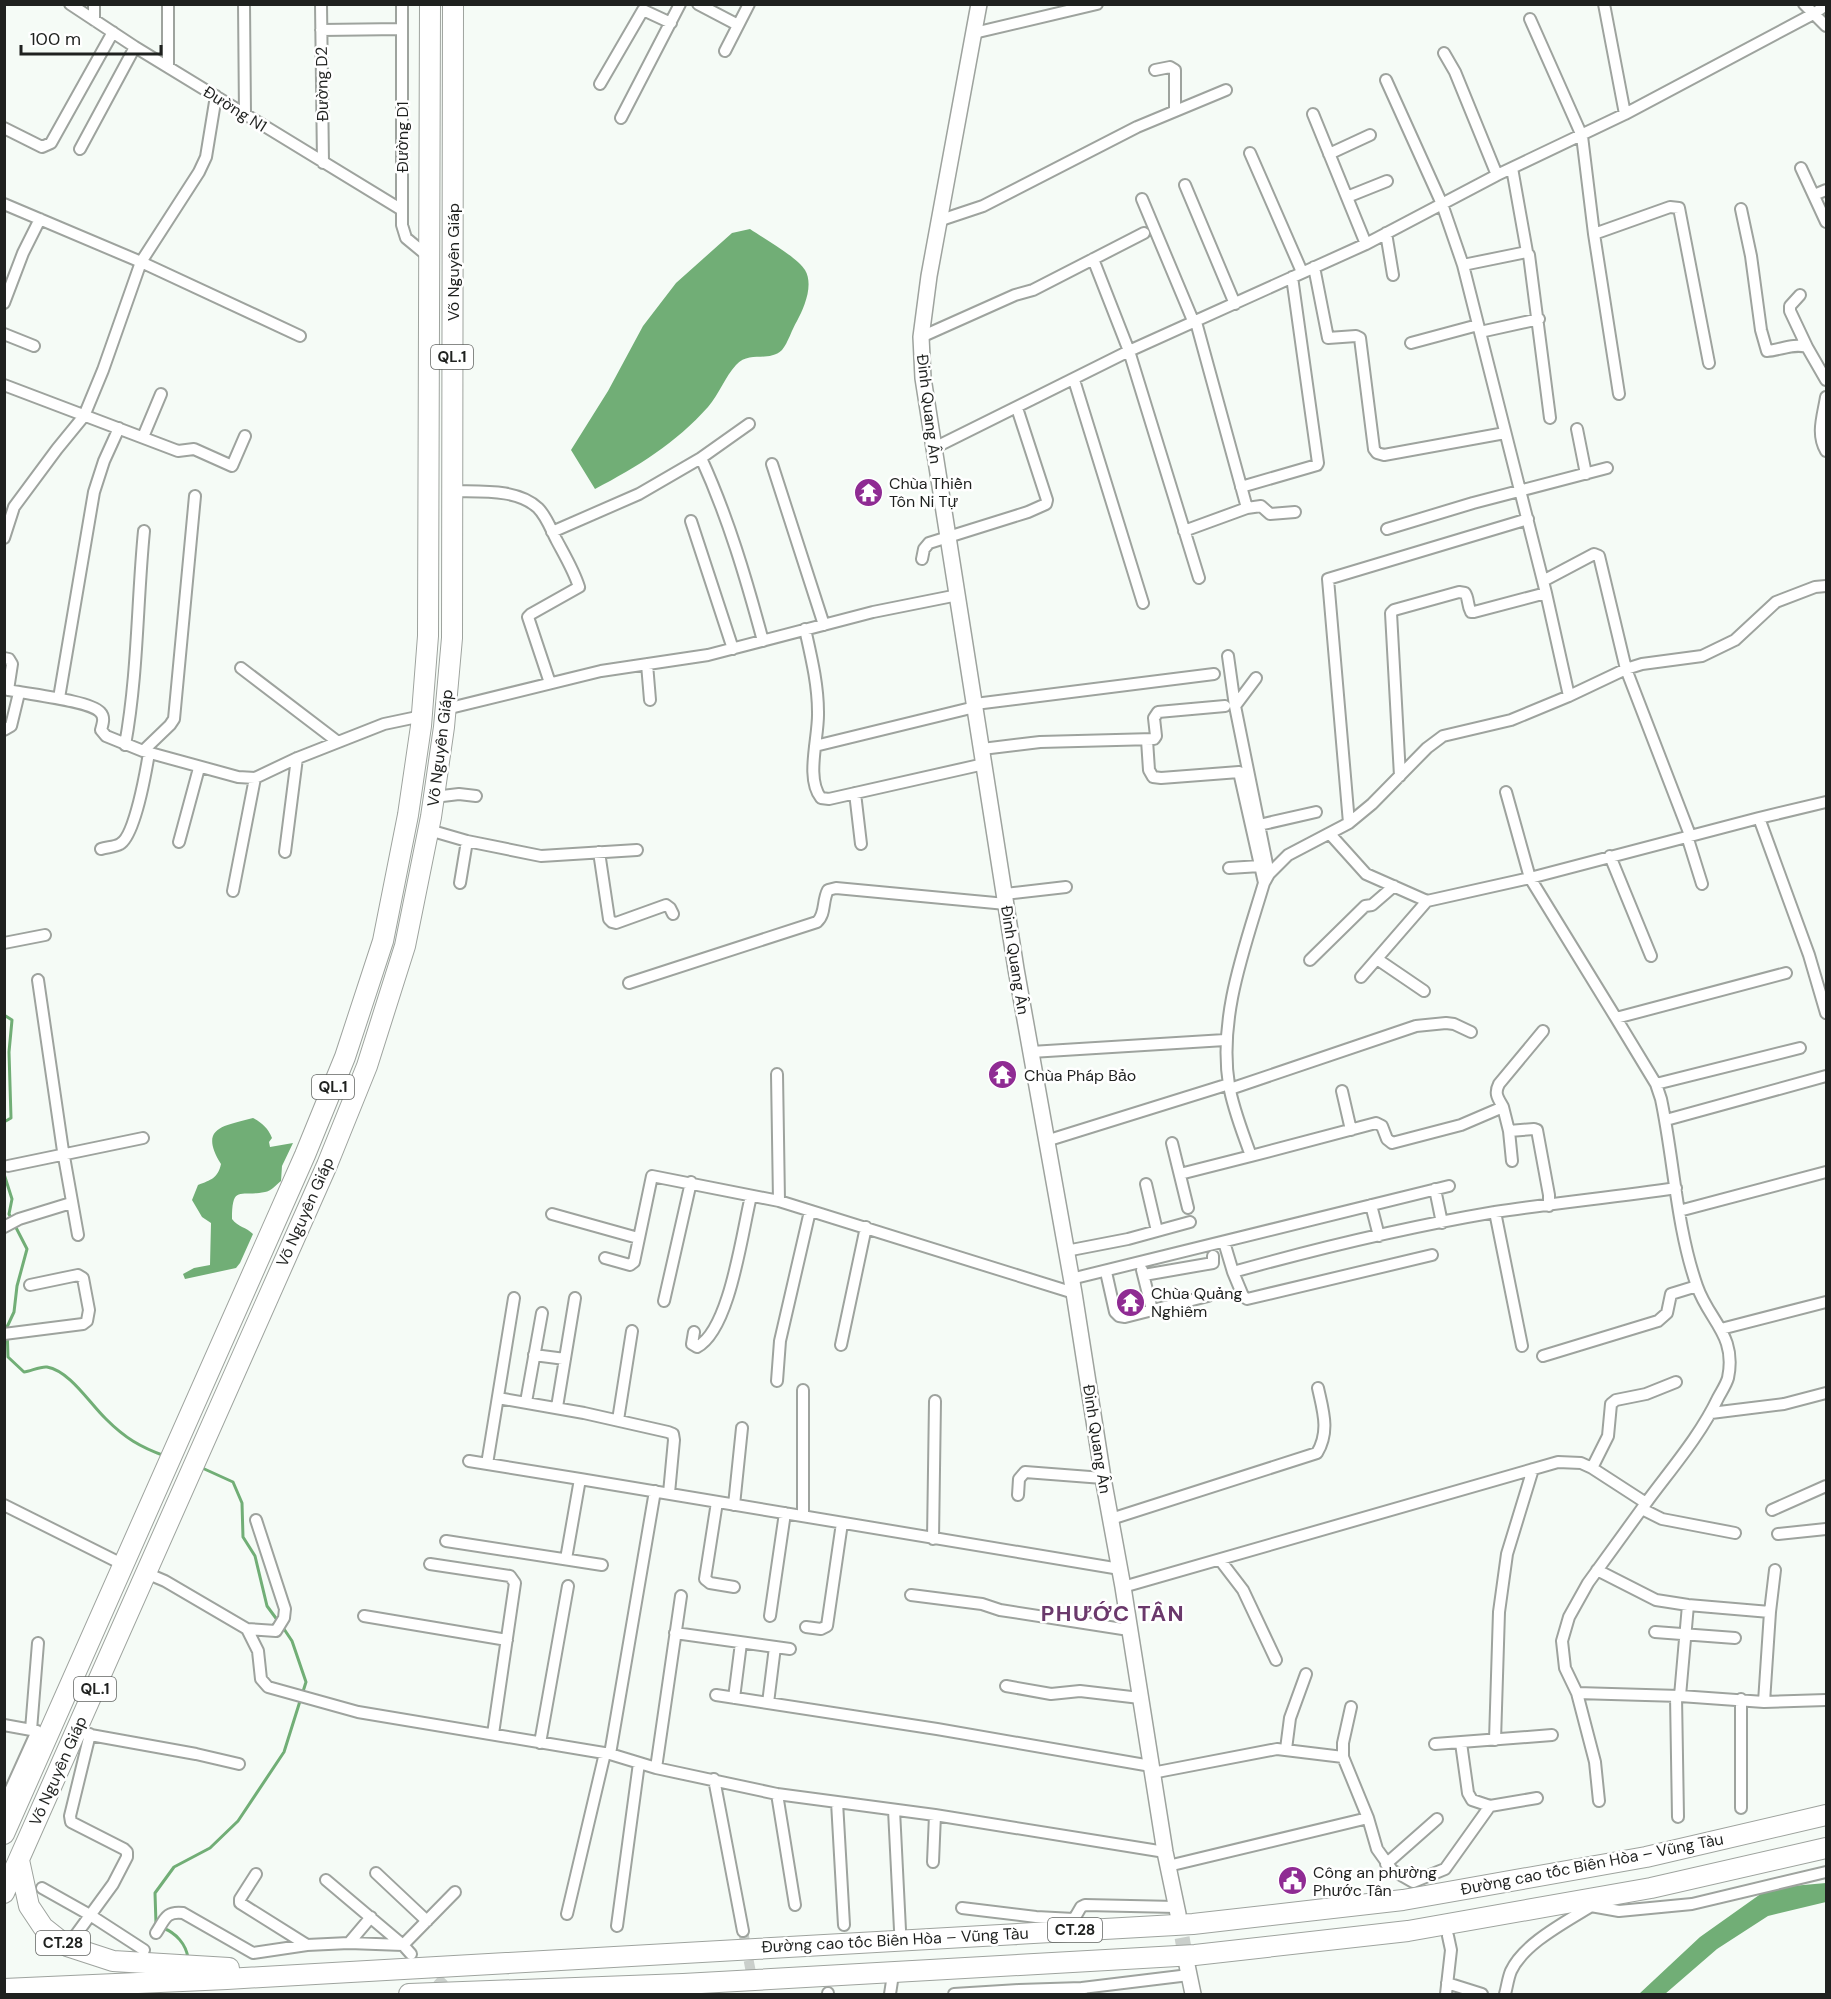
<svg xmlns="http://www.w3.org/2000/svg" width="1831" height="1999" font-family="'DM Sans',sans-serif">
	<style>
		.water { fill: #71ae76 }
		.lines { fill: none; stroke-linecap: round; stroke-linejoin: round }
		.stream { stroke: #71ae76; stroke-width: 3 }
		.street-tunnel { stroke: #cacfcb; stroke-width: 10; stroke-dasharray: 10 5; stroke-linecap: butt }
		.secondary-tunnel { stroke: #cacfcb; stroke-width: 15; stroke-dasharray: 15 8; stroke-linecap: butt }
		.street-casing { stroke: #9ea39e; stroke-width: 14 }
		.secondary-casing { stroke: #9ea39e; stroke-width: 18 }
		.highway-casing { stroke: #9ea39e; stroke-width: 22 }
		.street { stroke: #fff; stroke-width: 10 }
		.secondary { stroke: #fff; stroke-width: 15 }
		.highway { stroke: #fff; stroke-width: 20 }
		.labels { text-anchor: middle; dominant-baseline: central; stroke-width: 5; stroke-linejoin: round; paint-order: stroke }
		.shield { fill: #fff; stroke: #626462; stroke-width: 1.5 }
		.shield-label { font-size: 15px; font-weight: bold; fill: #1f211f }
		.street-label { font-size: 16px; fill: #1f211f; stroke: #fff }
		.poi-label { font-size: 16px; fill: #1f211f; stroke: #fff; text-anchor: start }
		.district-label { font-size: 22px; font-weight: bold; letter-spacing: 1.5px; fill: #6a396b; stroke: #fff }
	</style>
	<rect width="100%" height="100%" fill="#f5fbf6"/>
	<path class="water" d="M750 229C763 238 797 257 805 270 814 285 804 308 797 321 792 329 788 343 782 350 768 363 750 350 736 365 725 377 719 394 708 407 676 443 637 467 595 489L571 450 608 391 643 326 676 283 732 233Z
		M253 1118C262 1123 268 1128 272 1138L269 1142 270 1147 293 1143 282 1166 281 1181C276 1185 271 1191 265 1192 240 1197 232 1184 232 1219 238 1227 246 1227 253 1234L240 1263 236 1268 185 1279 183 1274 194 1268 210 1265 211 1223 202 1217 192 1200 198 1185C211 1180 218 1178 221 1164 198 1127 224 1126 253 1118Z
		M1826 1883V1902L1768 1916 1717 1949 1665 1994H1639L1700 1937 1769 1888Z"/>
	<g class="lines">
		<path class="stream" d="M4 1015 12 1020 9 1052 11 1118 4 1122
			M4 1174 12 1199 9 1214 27 1249 17 1286 14 1312 7 1327 8 1357 24 1372C31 1371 41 1366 47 1367 70 1371 90 1404 106 1419 125 1438 140 1447 165 1456
			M200 1467 233 1482 242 1503 243 1537 255 1556 267 1606 278 1621
			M157 1925 156 1924 155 1893 174 1867 210 1848 238 1821 284 1752 306 1682 292 1641 282 1626
			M163 1928C176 1933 186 1944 188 1958"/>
		<path class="street-tunnel" d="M743 1931 753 1983
			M426 1968 452 1992"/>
		<path class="secondary-tunnel" d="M1178 1915 1187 1965"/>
		<defs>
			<path id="street" d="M70 4 135 47 402 210
				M168 4V67
				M244 4 245 115
				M321 4 323 163
				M402 4V225L406 238 429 257
				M698 4 738 25
				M1604 4 1625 114
				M1804 4 1826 26
				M1530 19 1582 136 1594 234 1619 394
				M94 20V4
				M321 30 402 29
				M974 33 1097 4
				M725 51 749 4
				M1444 53 1455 72 1497 175
				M1155 70 1170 67 1175 70V111
				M1386 80 1442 204 1463 265 1546 593 1569 696
				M600 84 643 10 671 23
				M1313 114 1366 244
				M621 118 680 4
				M4 128 42 147 51 143 113 32
				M80 149 135 47
				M1250 153 1302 272
				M1329 154 1370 135
				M1512 168 1527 252 1529 255 1550 418
				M1801 168 1826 222
				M1185 185 1235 304
				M1814 195 1826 190
				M1347 197 1387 181
				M1142 199 1194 323
				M4 204 141 262 300 336
				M1741 209 1751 256 1761 330 1767 351C1781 350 1793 343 1807 347L1826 380
				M941 220 983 206 1137 127 1226 90
				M1386 233 1393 275
				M1594 234 1670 207 1679 208 1709 363
				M1093 259 1129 351 1199 578
				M1463 265 1527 252
				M1314 267 1328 338 1356 336 1360 338 1374 449 1377 453 1384 455 1505 433
				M1800 295 1790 306V311L1807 347
				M4 303 23 253 40 219
				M1196 322 1247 508
				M1480 332 1539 319
				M4 334 34 346
				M921 337 1015 295 1033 290 1144 233
				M1411 343 1478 325
				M1074 380 1143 603
				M4 385 178 451 194 449 232 466 245 436
				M1826 397C1823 416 1816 434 1826 451
				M1577 429 1586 474
				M143 437 161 394
				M934 448 1129 351 1366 244 1497 175 1625 114 1815 13 1826 5
				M701 458C728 517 746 578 763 641
				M772 464 824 625
				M1241 487 1317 465 1318 463 1292 277
				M452 491C478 492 517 488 538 508 547 517 551 530 557 541 565 556 574 571 579 587L531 614 528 617 550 683
				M691 521 733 649
				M1387 529 1473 503 1607 468
				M1184 531 1247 508 1261 506 1270 514 1295 512
				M552 532 639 494 701 458 749 424
				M4 538 14 507 57 449 84 416 103 370 141 262 199 172 206 157 216 96
				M922 559 924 549 929 543 1028 512 1046 504 1047 500 1017 408
				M1543 581 1594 554 1599 556 1626 669 1690 835
				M805 629C811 656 818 684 818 712 819 737 805 778 821 798L829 799 984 764
				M1228 656 1235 706
				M4 658 9 659 12 664 8 690
				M647 664 650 700
				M241 668 338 742
				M1256 678 1235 706 1269 874
				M4 689C23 694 89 700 100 712 105 717 103 723 101 730L106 736 143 751 238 777 255 778 295 759 384 724 422 716
				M59 698 94 492 104 461 119 428
				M975 704 1214 674
				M446 709 601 671 708 655 873 612 958 595
				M4 730 11 726 19 693
				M1147 740 1149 770 1153 777 1161 778 1239 772 1264 883
				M125 745C138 674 137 602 144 531
				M815 746 975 707
				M982 749 1040 742 1154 739 1156 736 1154 718 1158 712 1225 706
				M143 751 170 725 174 719 195 496
				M1400 776 1391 613 1394 610 1459 592 1465 593C1469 599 1467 605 1471 612H1474L1546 593
				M1506 792 1530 878 1616 1018 1786 973
				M855 793 861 844
				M434 797 459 794 476 796
				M1759 818 1826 802
				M1349 823 1328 579 1528 519
				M1259 825 1316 812
				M429 830 467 841 541 856 637 850
				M1330 834 1366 874 1427 901 1530 878 1759 818 1809 955 1826 1013
				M1687 836 1702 884
				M179 842 199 768
				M101 849C107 847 115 847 120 844 135 836 146 771 149 753
				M285 852 297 758
				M599 852 609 919 612 922 616 923 666 905 670 908 673 914
				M1610 856 1651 956
				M1229 868 1260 866
				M460 883 467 841
				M233 891 255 778
				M1005 894 1066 887
				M4 943 45 935
				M1377 959 1424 991
				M1310 960 1365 906 1372 905 1394 886
				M1361 977 1427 901
				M38 980 63 1151 78 1235
				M629 983 817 922C826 914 822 901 828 890L836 888 1006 904
				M1031 1052 1225 1040
				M777 1074 779 1201
				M1656 1084 1800 1048
				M1230 1089 1416 1026 1446 1023 1454 1024 1471 1032
				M1342 1091 1351 1130
				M1503 1107C1498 1098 1494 1094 1499 1084L1543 1031
				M1666 1120 1826 1076
				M1509 1131 1534 1129 1537 1130 1549 1195V1206
				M1046 1141 1229 1084
				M1172 1143 1188 1208
				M1512 1161 1509 1131 1503 1107 1461 1125 1392 1143 1387 1139 1382 1126 1376 1123 1251 1156C1243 1133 1233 1109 1229 1085 1218 1017 1245 947 1264 883L1269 874 1288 855 1349 823 1372 804 1427 748 1443 736 1511 720 1569 696 1626 669 1642 664 1702 656 1735 640 1776 602 1815 587 1826 586
				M8 1166 143 1138
				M1180 1174 1251 1156
				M1146 1184 1157 1231
				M1435 1189 1442 1223
				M1371 1205 1379 1236
				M1679 1211 1826 1172
				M1495 1212 1522 1346
				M552 1214 638 1238
				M4 1227 19 1219 71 1203
				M1224 1242 1233 1272 1243 1296 1247 1299 1432 1255
				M1066 1251 1128 1239 1190 1222
				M605 1258 630 1265 634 1262 652 1176 779 1201 1074 1293
				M1142 1270 1152 1310
				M1106 1272 1115 1312 1119 1316 1125 1317 1208 1296
				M1233 1272C1319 1248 1407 1227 1495 1212 1555 1203 1615 1197 1676 1188
				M1144 1275 1213 1263V1256
				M1071 1279 1449 1186
				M664 1301 691 1182
				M1721 1329 1826 1302
				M694 1332 692 1344 697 1347C730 1330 742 1232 751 1196
				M4 1334 83 1324 87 1321 89 1310 83 1278 78 1275 30 1285
				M841 1345 866 1227
				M534 1355 565 1359
				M1543 1356 1658 1321 1667 1313 1671 1294 1697 1286
				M777 1381 780 1341 810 1211
				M498 1398 584 1413 668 1432 673 1434 674 1440 669 1493
				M526 1402 542 1313
				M557 1407 575 1298
				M1711 1413 1784 1404 1826 1393
				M618 1420 632 1331
				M469 1461 580 1479
				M487 1464 514 1298
				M1592 1468 1608 1436 1611 1404 1616 1400 1646 1394 1676 1382
				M1018 1495 1019 1479 1025 1472 1103 1478
				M717 1502 705 1579 710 1583 734 1587
				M4 1505 124 1565
				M734 1505 742 1428
				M1642 1509 1662 1519 1735 1533
				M1772 1510 1826 1486
				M803 1516V1390
				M1111 1519 1317 1453C1330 1431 1323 1411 1318 1388
				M1778 1534 1826 1529
				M933 1539 935 1401
				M446 1541 602 1565
				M566 1559 580 1479 1120 1569
				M1220 1560 1243 1590 1276 1660
				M430 1564 510 1576 515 1583 493 1734
				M1597 1570 1656 1600 1688 1605 1770 1612
				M146 1573 165 1581 247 1629 258 1651 261 1679 268 1687 358 1712 610 1754 656 1768 777 1794 935 1815 1165 1852
				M1123 1587 1558 1462 1581 1463 1592 1468 1646 1503C1671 1469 1700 1436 1718 1398 1721 1392 1726 1385 1728 1378 1737 1335 1709 1321 1697 1286 1676 1226 1674 1160 1661 1099L1656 1084 1616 1018
				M911 1595 982 1604 1000 1610 1129 1630
				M364 1616 507 1640
				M770 1616 785 1513
				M806 1627 821 1629 827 1626 842 1523
				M247 1629 276 1631 284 1618 285 1609 256 1520
				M1655 1632 1735 1638
				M675 1633 790 1649
				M1006 1686 1051 1694 1080 1691 1140 1698
				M1577 1693 1680 1696 1764 1702 1826 1700
				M716 1695 937 1729 1151 1766
				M1676 1696 1678 1817
				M1680 1696 1688 1605
				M734 1698 741 1643
				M1741 1699V1808
				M1764 1702 1770 1612 1775 1570
				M768 1703 775 1647
				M1351 1707 1343 1743V1757L1368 1818 1377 1849 1392 1870 1413 1882 1445 1869 1490 1806
				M4 1725 37 1731
				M31 1730 38 1643
				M85 1734 196 1754 239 1764
				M1495 1740 1499 1612 1507 1554 1533 1469
				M540 1743 568 1586
				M1461 1743 1468 1793 1472 1800 1490 1806 1537 1798
				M1435 1744 1552 1735
				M1286 1749 1290 1718 1306 1674
				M610 1754 655 1491
				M656 1768 681 1596
				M1152 1773 1277 1749 1343 1757
				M714 1779 743 1931
				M777 1794 795 1905
				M1599 1801 1595 1762 1577 1693 1565 1668 1562 1641 1569 1617 1588 1583 1646 1503
				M837 1802 844 1925
				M4 1804 37 1731
				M894 1810 900 1930
				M933 1862 935 1815
				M1386 1864 1437 1819
				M1168 1866 1368 1818
				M376 1873 427 1921
				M256 1874 240 1899V1903L307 1945
				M326 1880 403 1945 411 1954
				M42 1888 90 1915 144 1950
				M962 1908 1036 1917 1074 1919 1081 1907 1085 1905 1176 1907
				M567 1914 605 1753
				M617 1926 639 1763
				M156 1933C165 1919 166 1911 183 1913L253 1953 307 1945 349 1943 403 1945 455 1892
				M75 1936 113 1884 127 1857V1852L124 1849 71 1822 70 1816 90 1734
				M349 1943 371 1917
				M1447 1983 1482 1994
				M1082 1988 1189 1975
				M828 1994V1993
				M890 1994 892 1981
				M954 1994 1019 1990 1082 1988V1994
				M1446 1994 1451 1950 1448 1936
				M1505 1994C1507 1987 1508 1978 1511 1971 1524 1943 1566 1922 1591 1906L1619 1911 1692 1904 1826 1872"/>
			<path id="secondary" d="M979 4 929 276 921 337 923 378 1016 969 1074 1293 1103 1478 1123 1587 1165 1852 1178 1914
				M1187 1965 1193 1994"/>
			<path id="highway" d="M4 1834 305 1155 345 1057 383 941 408 815 421 726 428 636 430 4
				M19 1860 29 1906 43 1927 67 1946 113 1961 229 1968
				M4 1893 327 1165 367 1066 405 946 431 817 444 727 452 638 453 4
				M4 1989 227 1979 1193 1924 1403 1900 1646 1857 1826 1815
				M409 1994 683 1984 1195 1955 1408 1931 1651 1888 1826 1848"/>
		</defs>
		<use href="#street" class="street-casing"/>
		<use href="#secondary" class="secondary-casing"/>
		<use href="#highway" class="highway-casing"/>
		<use href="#street" class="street"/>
		<use href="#secondary" class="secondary"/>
		<use href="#highway" class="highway"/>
	</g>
	<defs>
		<symbol id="temple-disc" viewBox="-11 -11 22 22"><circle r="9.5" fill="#8f2b93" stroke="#fff"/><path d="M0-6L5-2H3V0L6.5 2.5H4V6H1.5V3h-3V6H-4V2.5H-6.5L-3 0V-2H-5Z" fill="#fff"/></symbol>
		<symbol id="civic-disc" viewBox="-11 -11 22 22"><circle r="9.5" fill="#8f2b93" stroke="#fff"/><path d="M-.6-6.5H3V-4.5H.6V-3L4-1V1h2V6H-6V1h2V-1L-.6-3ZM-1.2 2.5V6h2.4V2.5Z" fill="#fff"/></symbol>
	</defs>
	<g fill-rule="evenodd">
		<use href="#temple-disc" x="852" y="476" width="33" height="33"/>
		<use href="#temple-disc" x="986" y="1058" width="33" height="33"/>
		<use href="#temple-disc" x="1114" y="1286" width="33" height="33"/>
		<use href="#civic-disc" x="1276" y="1864" width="33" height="33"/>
	</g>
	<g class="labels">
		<g class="shield">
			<rect x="431" y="345" width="42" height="24" rx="4.5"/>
			<rect x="312" y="1075" width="42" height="24" rx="4.5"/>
			<rect x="74" y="1677" width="42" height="24" rx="4.5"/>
			<rect x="1048" y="1918" width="54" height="24" rx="4.5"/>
			<rect x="36" y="1931" width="54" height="24" rx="4.5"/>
		</g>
		<g class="shield-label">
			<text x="452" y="357">QL.1</text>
			<text x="333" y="1087">QL.1</text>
			<text x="95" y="1689">QL.1</text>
			<text x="1075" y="1930">CT.28</text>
			<text x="63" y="1943">CT.28</text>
		</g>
		<g class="street-label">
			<text transform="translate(322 84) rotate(-91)">Đường D2</text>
			<text transform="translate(235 109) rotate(32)">Đường N1</text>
			<text transform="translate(402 137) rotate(-90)">Đường D1</text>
			<text transform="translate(453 262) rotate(-90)">Võ Nguyên Giáp</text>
			<text transform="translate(929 409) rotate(83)">Đinh Quang Ân</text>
			<text transform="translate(440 748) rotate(-83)">Võ Nguyên Giáp</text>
			<text transform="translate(1015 960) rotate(81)">Đinh Quang Ân</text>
			<text transform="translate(305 1212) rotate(-66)">Võ Nguyên Giáp</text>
			<text transform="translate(1097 1439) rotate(81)">Đinh Quang Ân</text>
			<text transform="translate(58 1771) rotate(-66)">Võ Nguyên Giáp</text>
			<text transform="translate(1592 1864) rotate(-11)">Đường cao tốc Biên Hòa – Vũng Tàu</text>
			<text transform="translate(895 1940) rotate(-3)">Đường cao tốc Biên Hòa – Vũng Tàu</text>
		</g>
		<g class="poi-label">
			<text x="889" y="483">Chùa Thiền<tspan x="889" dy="18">Tôn Ni Tự</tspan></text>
			<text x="1024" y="1075">Chùa Pháp Bảo</text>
			<text x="1151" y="1293">Chùa Quảng<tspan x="1151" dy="18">Nghiêm</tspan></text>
			<text x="1313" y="1872">Công an phường<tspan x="1313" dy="18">Phước Tân</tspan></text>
		</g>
		<g class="district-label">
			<text x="1113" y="1613">PHƯỚC TÂN</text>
		</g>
	</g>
	<rect width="1831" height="1999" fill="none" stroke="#1f211f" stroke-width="12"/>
	<path d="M21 45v9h140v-9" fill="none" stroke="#1f211f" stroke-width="3"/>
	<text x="30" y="45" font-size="18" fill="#1f211f" stroke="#ffffff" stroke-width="4.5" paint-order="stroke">100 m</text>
</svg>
